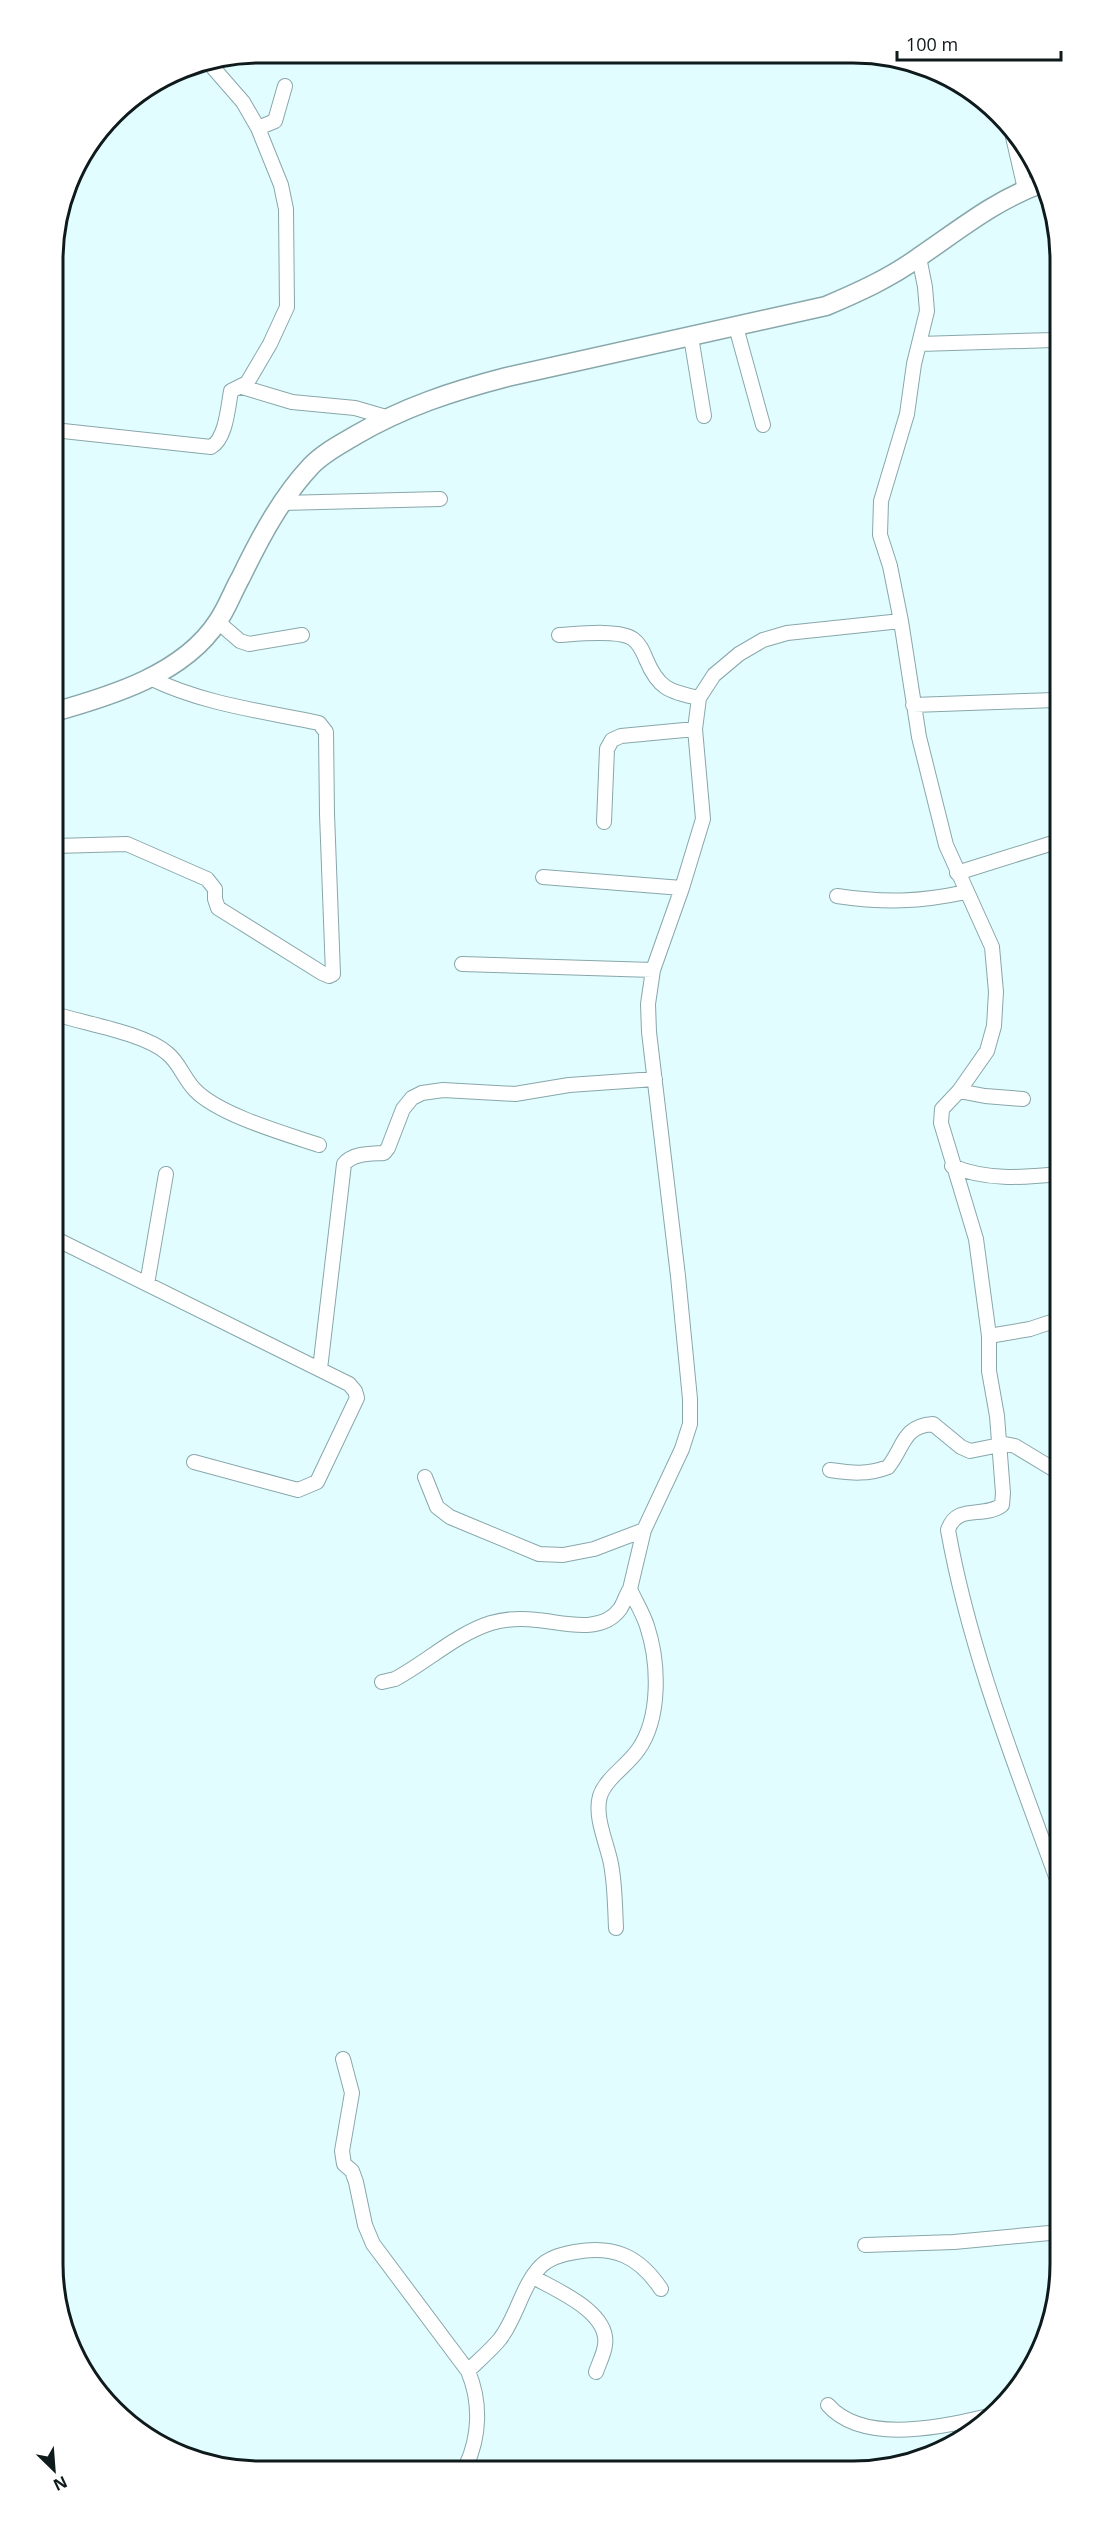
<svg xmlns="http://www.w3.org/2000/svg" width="1113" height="2524" font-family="'Open Sans',sans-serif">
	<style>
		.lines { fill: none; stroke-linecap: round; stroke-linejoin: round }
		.street-casing { stroke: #88a7aa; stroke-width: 16 }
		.secondary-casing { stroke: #88a7aa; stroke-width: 21 }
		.street { stroke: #fff; stroke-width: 14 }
		.secondary { stroke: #fff; stroke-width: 18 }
		.rim { fill: none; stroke: #0e1a1b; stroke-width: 3 }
	</style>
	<rect width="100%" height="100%" fill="#e2fdff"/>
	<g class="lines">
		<defs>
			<path id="street" d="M258 128 275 121 285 86
				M1013 137 1025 189
				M919 257 925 287 927 311 914 364 907 414 881 501 880 535 890 566 901 621 919 737 946 845 992 947 996 992 994 1026 987 1051 959 1091 942 1109 941 1123 976 1239 989 1336V1371L997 1416 1003 1493 1002 1505C983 1519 957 1503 948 1530 970 1653 1017 1769 1059 1885
				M736 327 763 425
				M691 337 704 416
				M919 344 1054 340
				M242 387 292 402 355 408 386 417
				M54 430 211 447C226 439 228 407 231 391L247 383 270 344 287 307 286 209 281 185 258 128 243 102 209 63
				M282 503 440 499
				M218 622 240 641 249 644 302 635
				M559 635C576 634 620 629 633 639 640 644 643 652 646 659 658 688 669 692 699 698
				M913 705 1055 700
				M604 822 607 749 612 740 621 736 695 729
				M55 846 127 844 207 879 215 889V899L218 908 322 973 329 976 333 974 327 814 326 732 319 723C262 711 203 704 150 678
				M957 873 1056 842
				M543 877 682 888
				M837 896C884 903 920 902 966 892
				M462 964 653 970
				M55 1014C86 1024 144 1033 167 1053 179 1062 184 1079 195 1090 219 1115 286 1134 319 1145
				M959 1091 985 1096 1023 1099
				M952 1166C985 1180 1022 1178 1057 1174
				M56 1239 349 1384 355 1391 357 1398 317 1482 298 1490 194 1462
				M147 1284 166 1174
				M989 1336 1030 1329 1057 1320
				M320 1369 344 1164C353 1153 370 1154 384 1153L388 1148 403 1109 412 1098 422 1093 443 1090 515 1094 569 1085 655 1079
				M830 1470C851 1473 868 1475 888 1467 904 1448 902 1426 933 1424L961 1447 970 1451 1005 1444 1015 1446 1058 1472
				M425 1477 437 1507 450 1517 539 1554 563 1555 594 1549 644 1530
				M382 1682 395 1679C427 1662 456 1634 491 1623 505 1619 522 1618 537 1620 562 1622 601 1635 620 1609 624 1603 626 1595 630 1589
				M616 1928C615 1907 615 1885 611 1864 607 1843 594 1817 600 1796 606 1778 627 1766 638 1750 661 1718 659 1662 647 1626 643 1613 635 1601 630 1589L644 1530 682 1449 690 1424V1399L678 1276 649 1032 648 1004 653 970 682 888 703 819 695 729 699 698 714 675 739 654 763 640 787 633 901 621
				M343 2059 352 2093 342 2151 344 2164 352 2171 356 2182 365 2225 373 2244 468 2371C481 2402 480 2436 466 2466
				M865 2245 954 2242 1060 2232
				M533 2277C556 2290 610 2312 605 2345 604 2354 599 2363 596 2372
				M468 2371C478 2361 491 2350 500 2339 517 2317 522 2285 541 2266 550 2257 563 2254 575 2252 614 2245 639 2256 661 2289
				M828 2405C864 2446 947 2426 993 2415"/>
			<path id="secondary" d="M54 712C111 696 184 674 218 621 227 608 233 591 241 577 260 538 281 498 311 466 323 453 341 444 356 435 404 407 453 391 507 377L826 306C859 292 890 278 919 257 959 230 994 201 1040 184"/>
		</defs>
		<use href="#street" class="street-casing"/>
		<use href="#secondary" class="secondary-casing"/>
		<use href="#street" class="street"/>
		<use href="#secondary" class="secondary"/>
	</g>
	<path d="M0 0H1113V2524H0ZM260 63H853A197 197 0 0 1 1050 260V2264A197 197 0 0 1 853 2461H260A197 197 0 0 1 63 2264V260A197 197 0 0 1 260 63Z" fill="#fff" fill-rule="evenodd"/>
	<path class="rim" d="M260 63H853A197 197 0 0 1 1050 260V2264A197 197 0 0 1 853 2461H260A197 197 0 0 1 63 2264V260A197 197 0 0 1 260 63Z"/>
	<g transform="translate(54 2470) rotate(155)" stroke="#ffffff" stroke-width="4.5" paint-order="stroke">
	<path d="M0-4.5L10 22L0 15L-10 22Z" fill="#0e1a1b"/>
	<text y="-9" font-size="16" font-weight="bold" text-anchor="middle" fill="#0e1a1b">N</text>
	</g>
	<path d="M897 51v9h164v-9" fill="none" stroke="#0e1a1b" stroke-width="3"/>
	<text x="906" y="51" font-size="18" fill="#0e1a1b" stroke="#ffffff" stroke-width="4.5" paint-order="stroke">100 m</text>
</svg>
